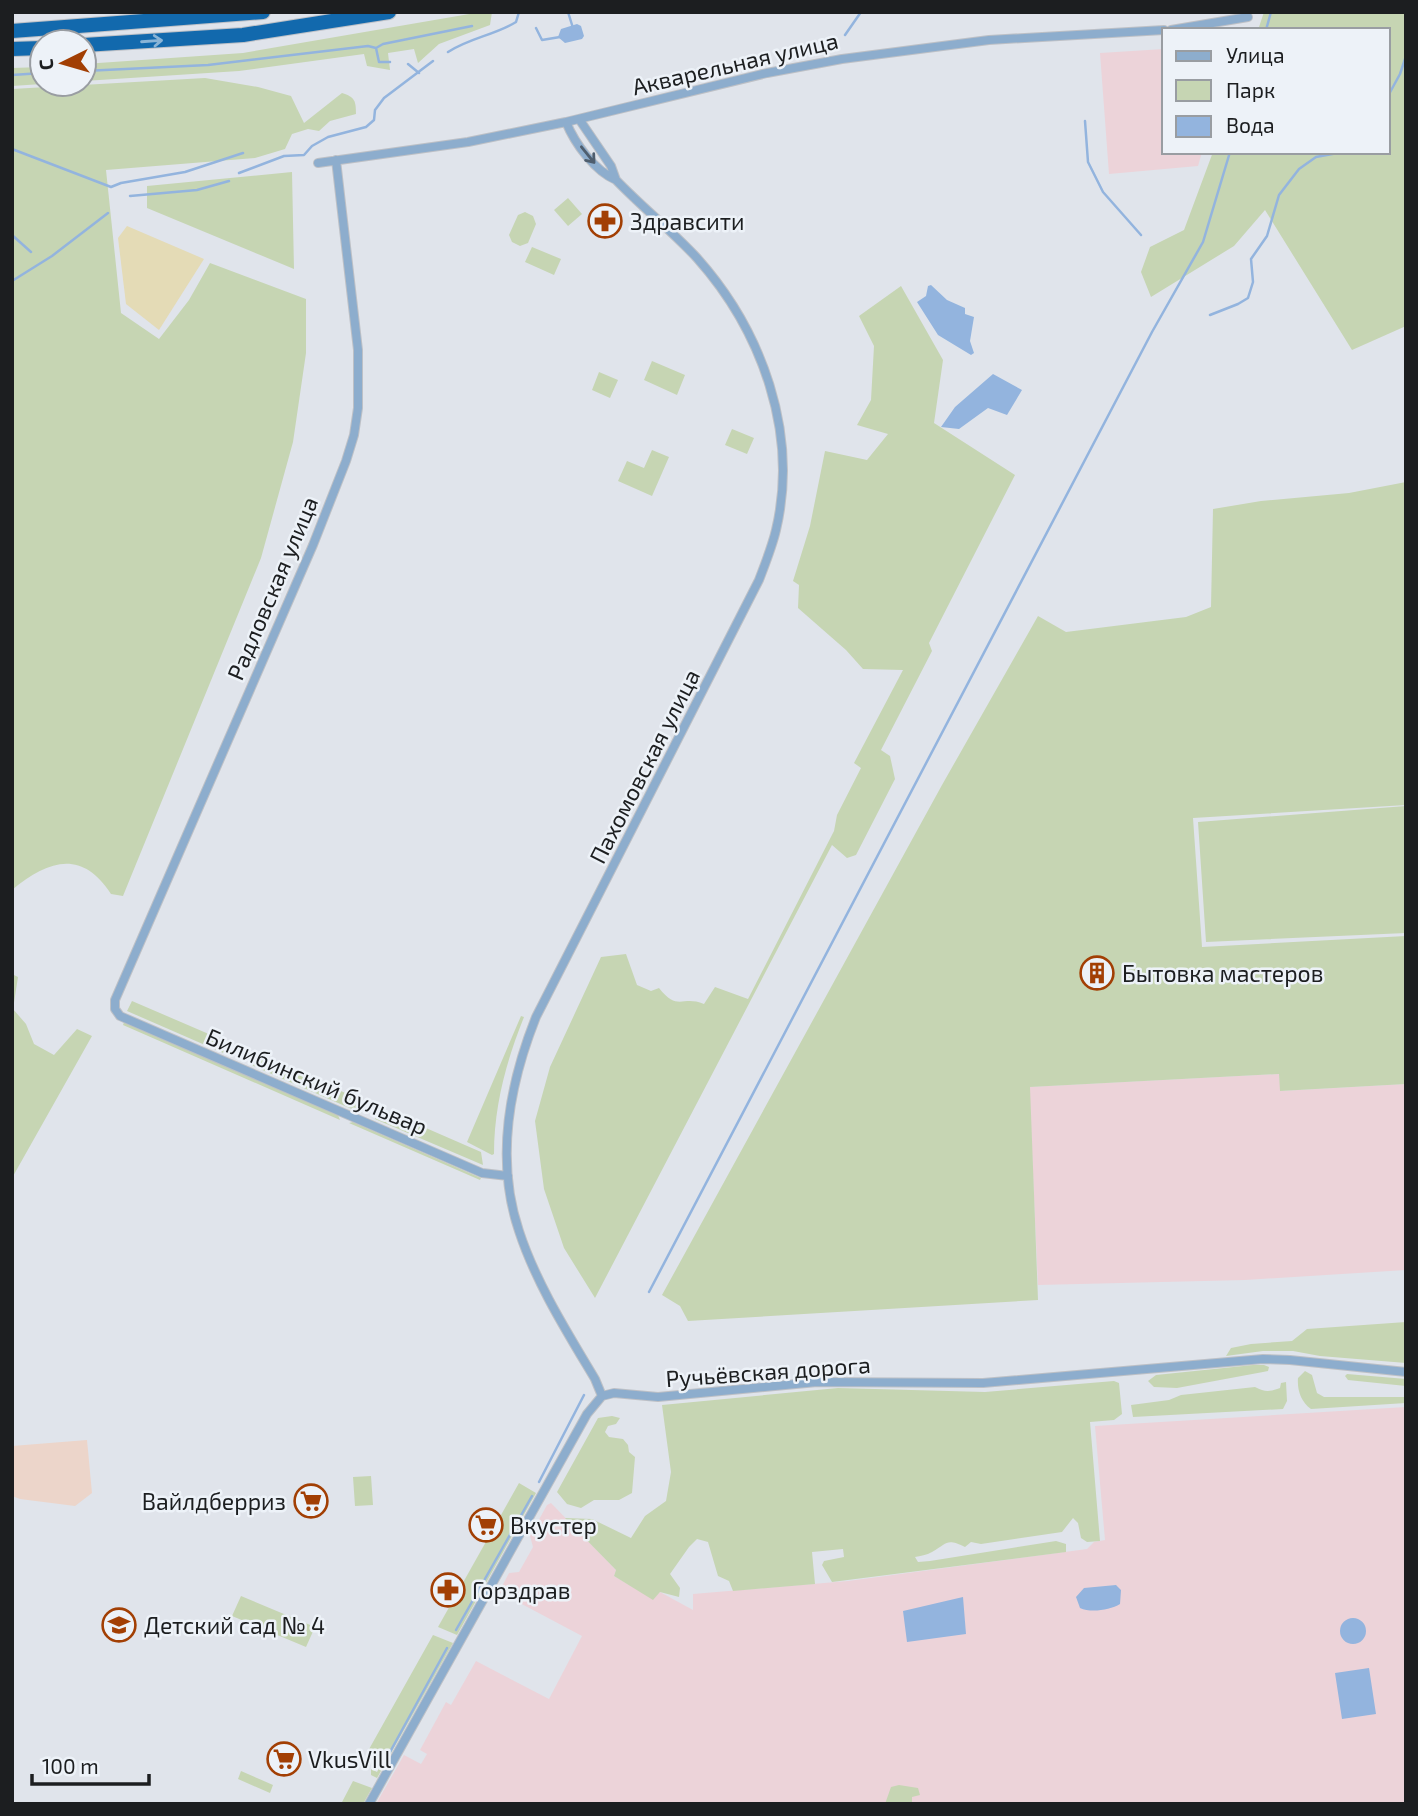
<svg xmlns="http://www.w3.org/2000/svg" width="1418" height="1816" font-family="'Exo 2',sans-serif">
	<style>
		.commercial { fill: #ecd5ca }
		.industrial { fill: #ecd3d9 }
		.green { fill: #c6d5b3 }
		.sand { fill: #e4dbb6 }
		.water { fill: #93b4de }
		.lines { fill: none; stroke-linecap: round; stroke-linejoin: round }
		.stream { stroke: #93b4de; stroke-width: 2.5 }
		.street-casing { stroke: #bdc0c6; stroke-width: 10 }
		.highway-casing { stroke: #bdc0c6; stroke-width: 16 }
		.street { stroke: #8dadcd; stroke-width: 8 }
		.highway { stroke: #1269ad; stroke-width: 14 }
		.oneway { stroke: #8ab4d6 }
		.oneway2 { stroke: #4f5e6e }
		.labels { text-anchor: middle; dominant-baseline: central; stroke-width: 5; stroke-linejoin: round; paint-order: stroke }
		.street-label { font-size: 23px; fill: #1c1e20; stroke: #edf2f8 }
		.poi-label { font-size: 23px; fill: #1c1e20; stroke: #edf2f8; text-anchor: start }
	</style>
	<rect width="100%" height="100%" fill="#e0e4eb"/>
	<path class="commercial" d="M87 1440 92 1493 75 1506 20 1499 12 1496V1446Z"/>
	<path class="industrial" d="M1164 49V152H1202L1198 166 1109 174 1100 53Z
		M1279 1074 1281 1091 1406 1084V1270L1245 1280 1038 1285 1029 1087Z
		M1406 1407V1804H376L404 1755 421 1764 427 1754 420 1750 446 1702 451 1705 476 1661 549 1699 582 1636 499 1592 509 1573 519 1572 533 1547 530 1536 547 1505 551 1503 616 1570 614 1576 653 1599 660 1592 693 1610V1594L848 1581 1087 1549 1094 1542 1105 1540 1095 1426Z"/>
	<path class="green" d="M481 12H492L490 25 439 44 418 63 414 49 388 53 390 70 367 66 364 54 239 71 84 81V64L243 53Z
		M1264 12H1406V326L1352 350 1265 210 1234 246 1151 297 1141 272 1150 247 1184 230 1213 152H1388V30H1258Z
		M42 67V84L12 86V68Z
		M205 78 258 87 291 96 304 123 342 93C355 97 356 101 356 114L330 121 319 131 308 129 292 134 285 149 255 158 106 170 121 313 159 339 189 300 210 263 306 299V353L293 442 261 558 123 896 111 894C82 849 48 860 12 890V89Z
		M292 172 294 269 147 208V186Z
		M568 198 582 214 568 226 554 210Z
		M525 212 533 216 536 224 528 243 520 246 512 242 509 235 518 215Z
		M532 247 561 259 554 275 525 262Z
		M901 286 943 360 934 423 1015 475 929 643 932 651 881 750 890 756 895 779 856 855 847 858 832 845 595 1298 564 1248 544 1189 535 1121 550 1067 601 957 626 954 637 985 651 991 659 988C678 1012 682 995 704 1004L715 987 748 999 834 831 837 815 861 768 854 763 903 670 863 669 846 650 798 608 799 585 793 581 810 526 825 451 867 460 888 434 857 425 871 400 874 346 859 316Z
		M652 361 685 375 677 395 644 380Z
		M599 372 618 380 610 398 592 390Z
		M732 429 754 438 747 454 725 445Z
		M652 450 669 457 652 496 618 481 627 461 644 468Z
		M1406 482V805L1193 818 1202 947 1406 936V1084L1280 1091 1279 1074 1030 1087 1038 1300 688 1321 680 1306 662 1295 942 785 1038 616 1066 632 1186 617 1211 607 1213 509 1261 501 1349 493Z
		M1406 806V933L1206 942 1198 822Z
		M12 974 18 977 13 1009 26 1024 34 1044 54 1055 77 1029 92 1036 12 1178Z
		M132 1001 232 1044 228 1055 127 1011Z
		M521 1016 524 1017C506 1062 494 1106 494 1154L492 1155 467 1142Z
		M124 1022 338 1115 340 1120 123 1025Z
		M254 1053 366 1102 361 1113 249 1064Z
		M380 1108 481 1152 483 1165 375 1119Z
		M353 1122 481 1178 480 1180 349 1123Z
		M1406 1322V1363L1320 1356 1293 1351H1263L1226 1356 1231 1348 1251 1344 1292 1341 1307 1329Z
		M1253 1365H1264L1269 1367 1268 1371 1263 1372 1177 1388 1154 1387 1148 1381 1156 1375Z
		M1305 1371 1312 1375 1317 1393 1324 1397H1406V1403L1311 1409C1301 1402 1297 1390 1298 1378Z
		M1347 1374 1406 1379V1386L1348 1380 1345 1376Z
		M1114 1381 1119 1383 1122 1414 1114 1420 1090 1422 1100 1541 1087 1542 1081 1538 1078 1523 1073 1518 1062 1532 981 1544 971 1542 965 1547C946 1538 948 1543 932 1552 927 1555 920 1556 915 1557L918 1562 930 1561 1056 1541 1066 1544V1552L832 1582 822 1565 824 1561 844 1557 843 1549 812 1552 815 1584 733 1591 729 1581 718 1576 708 1542 697 1539 689 1547 670 1574 680 1588 679 1597 660 1592 653 1600 614 1576 616 1570 565 1518 592 1519 631 1538 645 1516 666 1501 671 1472 662 1405 838 1388 985 1392Z
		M1286 1382 1287 1401 1283 1409 1133 1417 1131 1405 1169 1400 1181 1395 1255 1387C1265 1392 1269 1392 1280 1388L1281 1383Z
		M612 1416 620 1418 616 1424 608 1426 605 1432 609 1437 623 1439 628 1445 629 1452 635 1457 632 1493 619 1500H594L581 1508 567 1504 557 1492 598 1418Z
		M371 1476 373 1505 355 1506 353 1477Z
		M519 1483 536 1493 457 1635 438 1627Z
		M241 1596 315 1627 306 1647 232 1616Z
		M433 1635 453 1643 377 1778 371 1775V1769L377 1772 386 1755 376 1749 373 1754 368 1751Z
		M241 1771 273 1785 270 1793 238 1779Z
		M353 1781 372 1788 363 1804H341Z
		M899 1785 918 1788 920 1795 912 1797V1804H885L891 1787Z"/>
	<path class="sand" d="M127 226 204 259 159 330 126 304 118 238Z"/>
	<path class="water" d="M577 24 581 26 584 36 582 39 565 43 558 37 561 29Z
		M931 285 947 300 965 308V314L974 317 970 341 974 353 971 355 938 335 917 302 926 296 928 286Z
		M993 374 1022 390 1007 415 988 408 959 429 941 427 955 407Z
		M1116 1585 1121 1590 1120 1604C1110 1610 1091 1613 1080 1608L1076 1597 1084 1588Z
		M963 1597 966 1634 907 1642 903 1611Z
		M1340 1631a13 13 0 1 1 26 0a13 13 0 1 1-26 0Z
		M1369 1668 1376 1714 1342 1719 1335 1673Z"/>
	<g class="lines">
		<path class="stream" d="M568 12 573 28
			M536 28 542 40 560 37
			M1266 30 1271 12
			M845 35 861 12
			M376 48 379 62H390
			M448 52C469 38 495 35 516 22L519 12
			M408 64 419 73
			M84 71 208 65 368 46 376 48 383 44 472 26
			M12 75 42 73
			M1388 96 1400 74 1406 56
			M1085 121 1088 162 1103 192 1141 235
			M12 149 111 187 121 183 185 172 243 153
			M239 173 284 156 304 155 312 146 328 137 366 127 374 120 375 110 384 98 433 61
			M130 196 197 190 229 181
			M12 235 31 252
			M12 281 52 256 108 213
			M1210 315 1238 304 1248 298 1253 282 1251 259 1267 236 1279 195 1299 169 1316 157 1343 152
			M649 1292 1152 332 1203 242 1230 152
			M539 1482 584 1395
			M456 1630 532 1496
			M390 1752 447 1648"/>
		<defs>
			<path id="street" d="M1171 30 1248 17
				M579 119 611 166 616 180
				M566 122C575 144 595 171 616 180 642 207 672 231 697 258 762 331 799 433 776 530 772 547 765 564 759 580L536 1017C509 1085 495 1160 519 1231 536 1283 567 1332 595 1379L602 1396
				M336 160 358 350V408L354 435 346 461 313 545 115 1000V1009L120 1016 482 1173 508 1176
				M318 163 468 142 566 122 767 73 842 59 989 40 1164 30
				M369 1804 587 1414 602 1396 614 1393 658 1397 817 1382 983 1383 1263 1359 1290 1360 1406 1372"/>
			<path id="highway" d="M12 31 263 12
				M84 45 243 35 389 12
				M12 49 42 48"/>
		</defs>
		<use href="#street" class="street-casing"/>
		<use href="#highway" class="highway-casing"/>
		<use href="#street" class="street"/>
		<use href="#highway" class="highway"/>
	</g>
	<defs><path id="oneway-shaft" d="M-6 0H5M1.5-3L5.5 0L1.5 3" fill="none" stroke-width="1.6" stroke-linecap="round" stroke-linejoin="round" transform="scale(1.75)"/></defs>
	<use class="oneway" href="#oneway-shaft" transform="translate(152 41) rotate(-4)"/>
	<use class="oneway2" href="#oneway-shaft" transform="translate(588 155) rotate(51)"/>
	<defs>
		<symbol id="pharmacy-ring" viewBox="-11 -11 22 22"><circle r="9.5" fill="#edf2f8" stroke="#a23f04" stroke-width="1.5"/><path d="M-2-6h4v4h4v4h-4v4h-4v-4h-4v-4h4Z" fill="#a23f04"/></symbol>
		<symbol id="building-ring" viewBox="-11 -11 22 22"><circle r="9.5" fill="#edf2f8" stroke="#a23f04" stroke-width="1.5"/><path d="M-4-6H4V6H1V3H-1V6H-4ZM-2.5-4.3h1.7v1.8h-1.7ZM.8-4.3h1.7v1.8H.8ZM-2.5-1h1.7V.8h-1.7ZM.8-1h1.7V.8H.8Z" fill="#a23f04"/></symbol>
		<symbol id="supermarket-ring" viewBox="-11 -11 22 22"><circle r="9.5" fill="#edf2f8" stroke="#a23f04" stroke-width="1.5"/><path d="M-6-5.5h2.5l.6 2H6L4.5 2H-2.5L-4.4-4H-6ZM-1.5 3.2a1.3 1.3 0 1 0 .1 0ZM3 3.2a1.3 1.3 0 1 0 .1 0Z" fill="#a23f04"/></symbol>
		<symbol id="school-ring" viewBox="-11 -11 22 22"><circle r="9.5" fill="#edf2f8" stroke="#a23f04" stroke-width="1.5"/><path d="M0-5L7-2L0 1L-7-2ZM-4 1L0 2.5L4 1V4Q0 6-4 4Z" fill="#a23f04"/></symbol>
	</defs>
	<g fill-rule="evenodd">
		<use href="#pharmacy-ring" x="586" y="202" width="38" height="38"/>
		<use href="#building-ring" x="1078" y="954" width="38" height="38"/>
		<use href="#supermarket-ring" x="292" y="1482" width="38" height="38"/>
		<use href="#supermarket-ring" x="467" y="1506" width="38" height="38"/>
		<use href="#pharmacy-ring" x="429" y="1571" width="38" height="38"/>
		<use href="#school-ring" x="100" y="1606" width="38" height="38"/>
		<use href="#supermarket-ring" x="265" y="1740" width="38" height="38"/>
	</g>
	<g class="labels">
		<g class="street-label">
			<text transform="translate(735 63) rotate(-13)">Акварельная улица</text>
			<text transform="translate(272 588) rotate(-67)">Радловская улица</text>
			<text transform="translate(644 766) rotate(-63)">Пахомовская улица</text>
			<text transform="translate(317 1081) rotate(23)">Билибинский бульвар</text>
			<text transform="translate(768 1371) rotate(-4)">Ручьёвская дорога</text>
		</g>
		<g class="poi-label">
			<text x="630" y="221">Здравсити</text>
			<text x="1122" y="973">Бытовка мастеров</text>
			<text x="286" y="1501" text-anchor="end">Вайлдберриз</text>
			<text x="510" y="1525">Вкустер</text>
			<text x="472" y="1590">Горздрав</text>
			<text x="144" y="1625">Детский сад № 4</text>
			<text x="308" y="1759">VkusVill</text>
		</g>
	</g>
	<rect width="1418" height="1816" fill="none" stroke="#1c1e20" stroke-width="28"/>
	<rect x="1162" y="28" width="228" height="126" fill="#edf2f8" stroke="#999da2" stroke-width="2"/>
	<rect x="1176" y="51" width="35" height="10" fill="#8dadcd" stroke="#999da2" stroke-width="2"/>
	<text x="1226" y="63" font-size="21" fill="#1c1e20">Улица</text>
	<rect x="1176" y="80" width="35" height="21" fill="#c6d5b3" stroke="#999da2" stroke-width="2"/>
	<text x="1226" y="98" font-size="21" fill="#1c1e20">Парк</text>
	<rect x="1176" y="116" width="35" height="21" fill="#93b4de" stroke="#999da2" stroke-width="2"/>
	<text x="1226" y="133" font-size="21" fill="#1c1e20">Вода</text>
	<g transform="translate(63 63) rotate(265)"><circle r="33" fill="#edf2f8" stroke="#999da2" stroke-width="2"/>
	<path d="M0-5L12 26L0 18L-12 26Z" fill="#a23f04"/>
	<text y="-10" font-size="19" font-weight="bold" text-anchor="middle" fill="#1c1e20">С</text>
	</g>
	<path d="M32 1774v10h117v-10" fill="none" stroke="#1c1e20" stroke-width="3.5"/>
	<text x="42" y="1774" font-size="21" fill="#1c1e20" stroke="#edf2f8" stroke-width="5" paint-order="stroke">100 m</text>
</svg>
